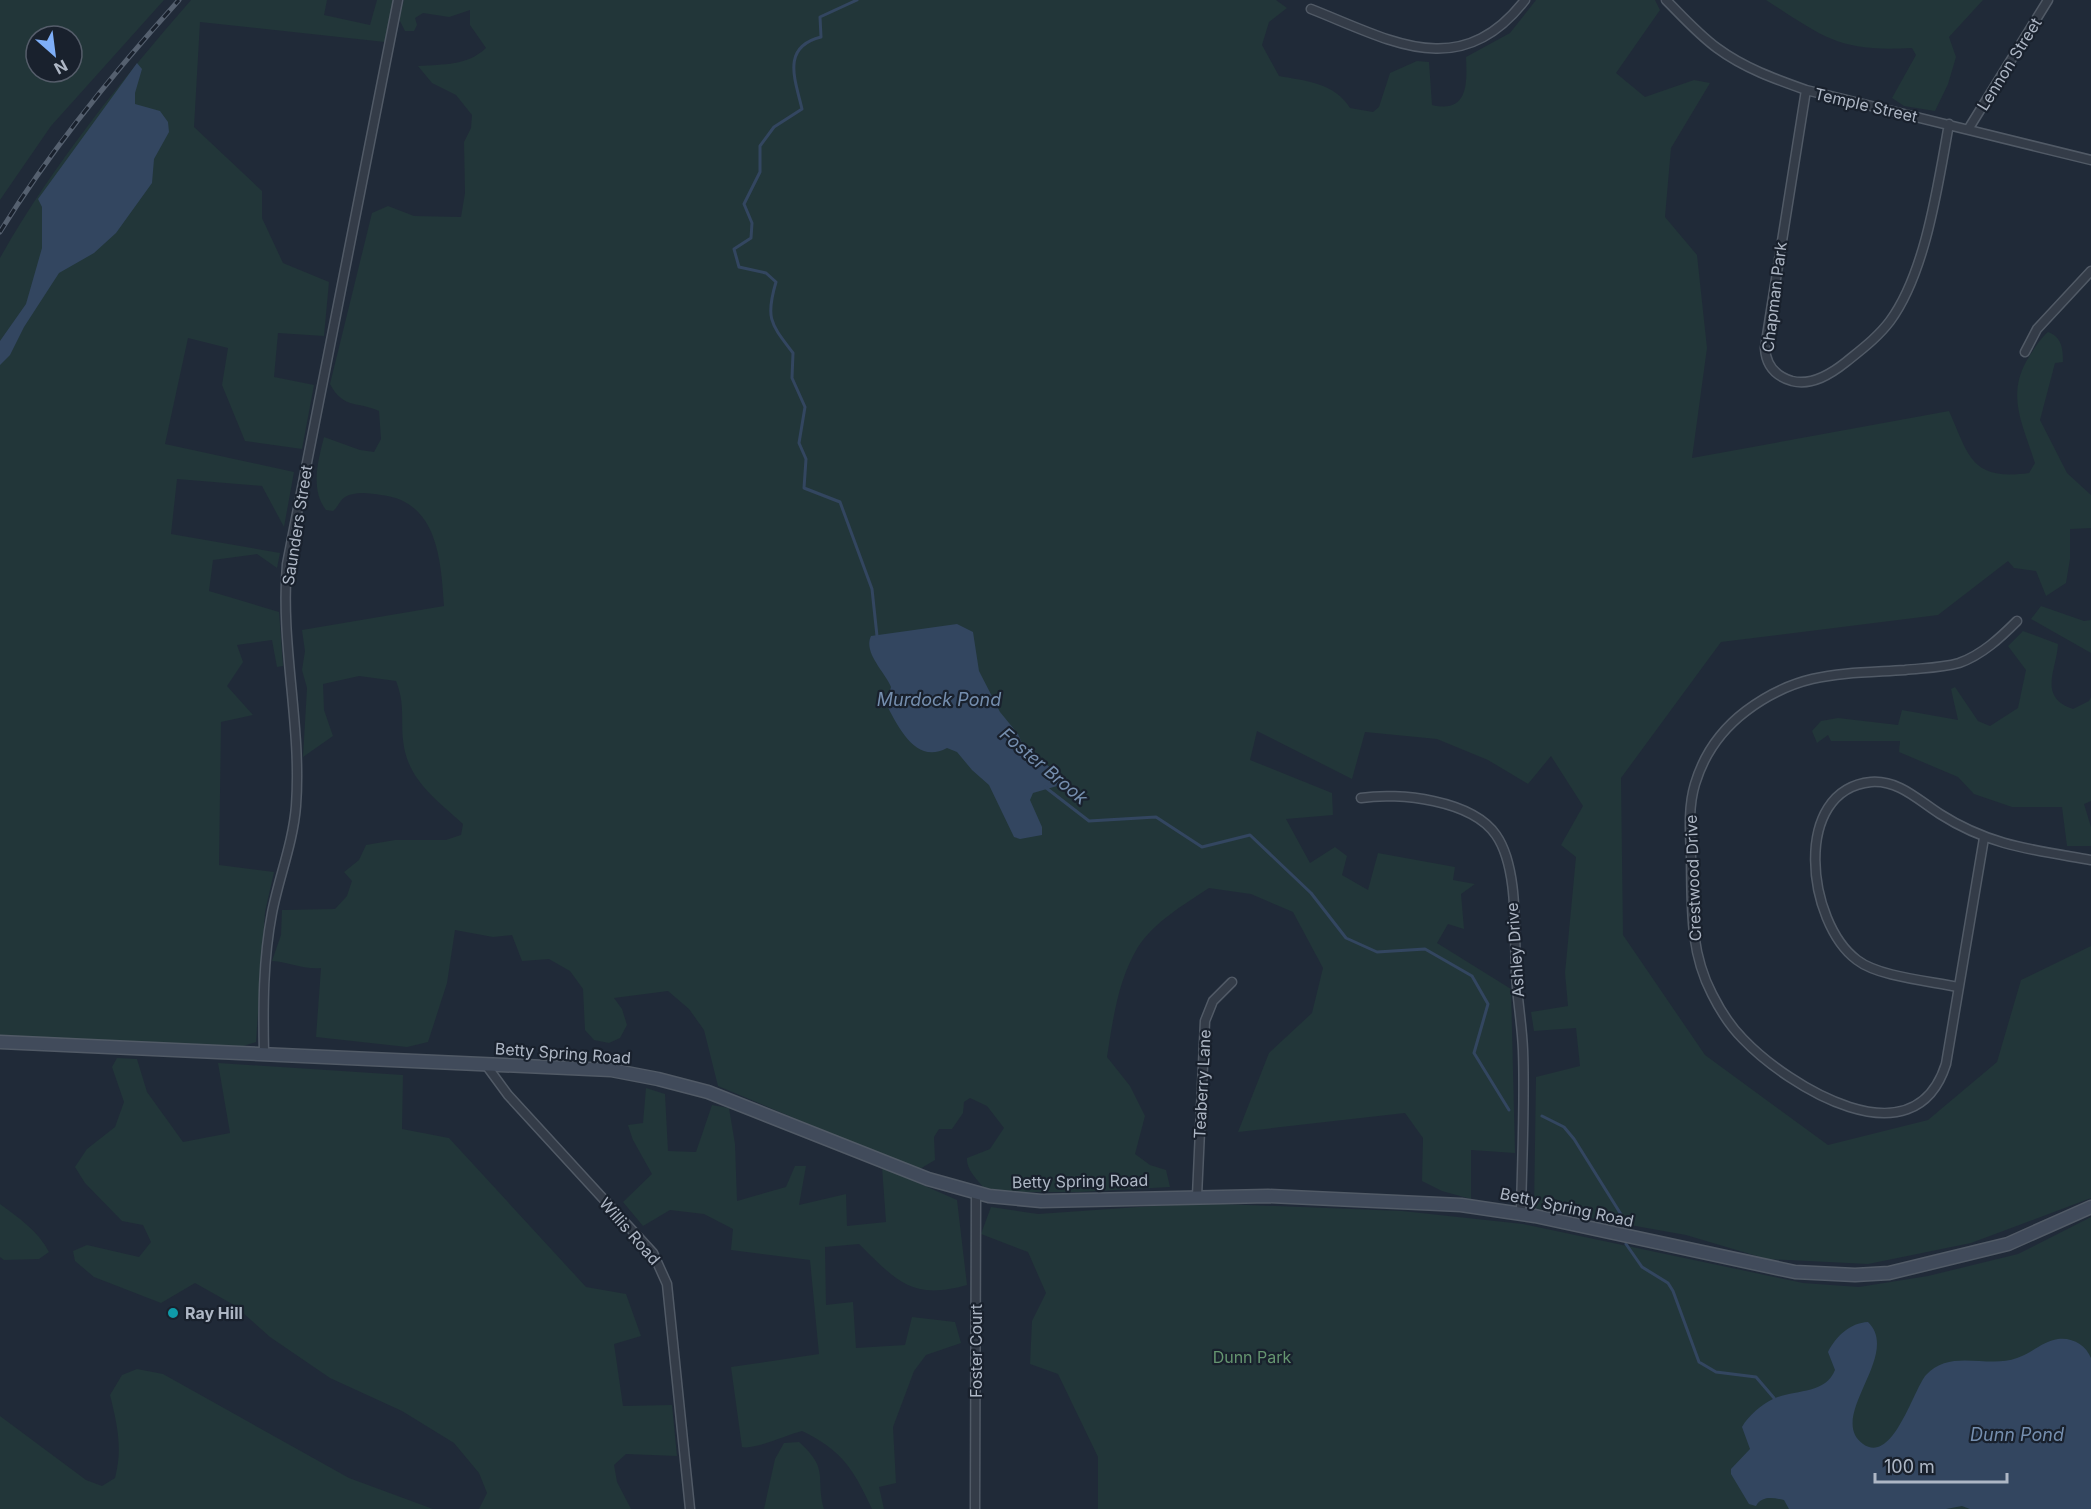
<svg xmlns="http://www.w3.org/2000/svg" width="2091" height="1509" font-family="Inter,sans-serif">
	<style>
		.green { fill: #223639; fill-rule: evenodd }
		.water { fill: #334660 }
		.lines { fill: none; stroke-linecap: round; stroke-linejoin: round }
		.stream { stroke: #334660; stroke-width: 3 }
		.street-casing { stroke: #515a66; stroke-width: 11 }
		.secondary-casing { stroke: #515a66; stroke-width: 15 }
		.street { stroke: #343c48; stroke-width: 8 }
		.secondary { stroke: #414b5b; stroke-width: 12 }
		.rail-casing { stroke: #55606f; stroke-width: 5 }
		.rail { stroke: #19212d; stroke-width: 3; stroke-dasharray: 9; stroke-linecap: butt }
		.culture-dot { fill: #0f9aa8; stroke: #19212d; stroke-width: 2 }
		.labels { text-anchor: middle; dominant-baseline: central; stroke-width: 4.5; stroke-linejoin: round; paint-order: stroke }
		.street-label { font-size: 16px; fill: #aeb7c5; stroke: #19212d }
		.poi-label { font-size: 16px; font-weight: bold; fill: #aeb7c5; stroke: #19212d; text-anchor: start }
		.park-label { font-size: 16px; fill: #659570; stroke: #19212d }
		.water-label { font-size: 18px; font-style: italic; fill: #758eae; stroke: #19212d }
	</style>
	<rect width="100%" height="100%" fill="#202a38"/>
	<path class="green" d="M0 0H164L51 126 0 200ZM36 36H72V72H36Z
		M191 0H327L324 15 370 25 377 0H395L385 42 200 22 194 127 262 191V218L283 263 329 282 324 336 278 333 274 377 314 385 302 449 245 441 222 385 228 348 188 338 165 444 294 472 284 527 262 486 177 479 171 534 280 553 277 568 257 554 213 560 209 591 279 612 283 666 277 667 272 640 237 645 243 662 227 686 253 715 221 722 219 865 274 872 265 912 256 1042 240 1047 0 1039V258C51 167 123 78 191 0Z
		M404 0H1276L1287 8 1269 22 1262 45 1279 76C1306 81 1335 83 1350 108L1373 112 1379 107 1390 73 1417 61 1429 62 1432 105C1469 114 1467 82 1466 57L1510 33 1536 0H1655L1660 10 1616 73 1645 97 1694 80 1710 83 1671 148 1665 217 1697 255 1707 348 1692 458 1949 411C1969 456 1971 481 2029 473L2035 463C2022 422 2005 394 2030 355 2036 346 2040 339 2048 332 2062 337 2063 349 2063 362L2055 363 2040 420 2067 473 2091 495V528L2070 529V559L2066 583 2046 596 2036 571 2014 568 2008 561 1938 615 1721 642 1621 778 1623 935 1705 1055 1828 1145 1928 1120 1997 1062 2021 980 2091 946V1198L1971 1243 1868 1264 1767 1259 1686 1235 1534 1208 1536 1077 1580 1066 1576 1028 1534 1031 1531 1012 1568 1006 1565 973 1576 857 1561 845 1583 806 1551 756 1528 784 1488 760 1437 739 1365 732 1352 779 1257 731 1250 760 1332 793 1333 815 1286 819 1310 863 1335 847 1347 856 1342 875 1368 890 1378 853 1455 867 1453 880 1475 884 1461 894 1464 929 1448 924 1437 943 1511 989 1515 1153 1471 1150V1199L1442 1191 1422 1181 1423 1138 1405 1113 1238 1132 1269 1053 1312 1013 1323 968 1293 912 1251 894 1209 888C1185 904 1154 922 1138 947 1118 980 1113 1019 1107 1057L1130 1086 1145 1116 1135 1154 1150 1165 1166 1170 1170 1187 1080 1192H987C980 1182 966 1171 967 1158L990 1149 1004 1128 987 1106 970 1098 964 1102 963 1113 952 1129H939L934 1137 935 1160 918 1170 718 1086 704 1030 689 1009 668 991 614 998 622 1009 627 1025 620 1038 609 1043 594 1040 585 1030 583 989 570 971 549 959 522 961 512 935 493 937 455 930 447 983 428 1042 407 1047 316 1037 321 968C305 970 289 962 272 961L281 935 282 910 335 909 347 896 352 881 344 872 359 860 366 845 395 840H446L461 835 463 824C436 799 407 780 403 740 401 717 405 704 396 681L359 676 323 684 324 710 333 736 303 757 307 688 302 670 305 651 302 630 444 606C441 561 438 501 381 495 370 493 355 491 345 497 340 500 338 507 333 511L326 510C310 489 318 461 324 437L360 450 374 452 381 439 379 411C357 401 343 409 330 384L372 213 388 206 414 216 461 217 465 193 464 142 471 128 472 115 456 95 432 83 418 66C444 64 467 66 486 48L470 25V10L449 17 423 13 415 18 417 25 414 31H405L399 19Z
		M1766 0H1983L1949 37 1956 57 1948 84 1935 111 1904 106 1892 98 1916 55 1912 48C1839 52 1825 38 1766 0Z
		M2041 606 2084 621 2091 620V653L2031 619Z
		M2023 631 2058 644C2057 669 2037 697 2073 709L2089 701 2091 697V801L2084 804 2091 827V846H2067L2062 807H2012L1974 794 1958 777 1899 752 1900 741H1831L1828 735 1817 743 1812 731 1821 721 1838 718 1898 725 1902 710 1958 720 1951 689 1955 687 1978 721 1990 726 2018 708 2026 670 2008 646Z
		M117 1058 137 1059 147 1092 183 1142 230 1133 218 1063 403 1075 402 1129 449 1138 586 1287 626 1294 641 1336 614 1344 623 1406 672 1405 677 1456 626 1454 614 1465 617 1482 631 1509H479L487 1493 479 1473 454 1443 402 1411 330 1378 270 1337 234 1305 195 1283 161 1303 94 1277 75 1261 73 1251 87 1245 139 1257 151 1242 143 1225 122 1221 85 1183 75 1167 87 1149 115 1127 124 1102 112 1067Z
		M646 1088 665 1094 668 1151 696 1152 712 1105 729 1108 735 1144 737 1201 786 1187 795 1166H806L799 1205 846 1194 847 1226 886 1222 882 1167 957 1200 967 1285C911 1301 896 1280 859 1244L825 1247 826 1305 853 1302 856 1348 905 1345 912 1317 955 1322 961 1343 926 1355 914 1371 893 1427 896 1483 879 1487 884 1509H872C854 1470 842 1450 802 1431 786 1435 755 1450 742 1447L731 1367 819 1354 810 1260 731 1250 733 1229 704 1214 670 1210 643 1226 623 1202 652 1174 633 1140 628 1125 643 1123Z
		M1196 1203 1402 1211 1523 1224 1803 1283 1859 1287 1928 1276 2018 1254 2091 1217V1509H1098V1457L1058 1374 1030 1364 1032 1321 1046 1293 1028 1252 981 1234 991 1207 1038 1214Z
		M0 1204C19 1218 38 1231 49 1252L39 1259 4 1260 0 1257Z
		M137 1369 163 1374 349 1478 433 1509H0V1416L86 1480 102 1486 115 1478C123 1448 117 1424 110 1395L122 1375Z
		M799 1442C830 1470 815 1476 824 1509H764L775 1459 784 1443Z"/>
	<path class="water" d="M137 63 142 69 135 93V104L160 111 168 122 169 132 154 159 152 183 116 233 94 253 59 273 24 327 10 355 0 365V341L26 304 42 248V207L38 199Z
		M957 624 973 632 979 671 1000 712 1018 734 1025 750 1054 770 1064 784 1033 793 1030 800 1042 827V835L1020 839 1014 837 989 785 972 770 957 752 947 748C916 765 899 728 886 704L891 687C885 672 863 653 871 636Z
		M1868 1322C1902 1355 1826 1417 1863 1444 1893 1465 1913 1390 1926 1375 1950 1348 1988 1369 2017 1358 2032 1353 2043 1341 2058 1339 2072 1337 2086 1345 2091 1358V1509H1970L1962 1506 1946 1509H1789L1784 1500C1774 1498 1762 1495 1756 1506L1749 1504 1731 1474V1469L1750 1449 1742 1427C1748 1416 1762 1404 1773 1399 1794 1389 1825 1395 1835 1370L1828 1352C1836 1336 1850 1323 1868 1322Z"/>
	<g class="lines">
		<path class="stream" d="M857 0 820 17 821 37C781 47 795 79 802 109L774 127 760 146V172L744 204 752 223 751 238 734 249 739 267 766 273 776 282C765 319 771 324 793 353L792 378 805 407 799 443 806 459 804 488 840 502 872 589 877 636
			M1045 787 1089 821 1156 817 1202 847 1250 835 1311 893 1346 938 1377 952 1425 949 1472 976 1488 1004 1474 1053 1509 1110
			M1542 1116 1564 1127 1574 1139 1627 1224 1626 1231
			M1626 1244 1642 1267 1668 1283 1673 1291 1699 1362 1716 1372 1756 1377 1774 1398"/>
		<defs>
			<path id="street" d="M1666 0C1682 16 1698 34 1717 48 1744 68 1775 79 1806 90L2091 160
				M1311 9C1390 40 1460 84 1525 0
				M1806 90 1765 348C1766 365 1775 376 1792 381 1812 386 1831 374 1846 362 1862 349 1878 337 1890 321 1926 272 1938 184 1949 124
				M1969 128 2048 0
				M2025 352 2037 329 2091 271
				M1361 798C1399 792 1472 800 1496 835 1519 868 1514 933 1516 973 1517 998 1522 1024 1523 1050 1525 1104 1522 1159 1521 1213
				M1984 838 1946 1064C1914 1165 1788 1086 1743 1039 1730 1026 1720 1010 1712 994 1689 950 1692 904 1691 856 1690 832 1688 807 1695 784 1704 754 1721 730 1746 711 1799 671 1842 674 1905 670 1923 668 1941 668 1959 663 1982 655 2001 637 2017 621
				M1958 987C1930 981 1879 977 1857 960 1807 923 1791 790 1871 782 1899 780 1918 800 1940 814 1990 846 2034 850 2091 860
				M264 1054C263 1007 263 960 272 913 279 877 293 843 296 806 302 725 280 645 287 564L398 0
				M486 1065 508 1095 653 1253 667 1284 690 1509
				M1197 1196 1205 1021 1213 1001 1232 982
				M975 1509 976 1194"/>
			<path id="secondary" d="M0 1042 611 1070 658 1079 708 1092 928 1179 989 1196 1041 1201 1268 1196 1461 1205 1535 1216 1795 1272 1855 1275 1889 1273 2008 1244 2091 1207"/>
		</defs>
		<use href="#street" class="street-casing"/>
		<use href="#secondary" class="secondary-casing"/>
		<use href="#street" class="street"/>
		<use href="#secondary" class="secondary"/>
		<defs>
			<path id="rail" d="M0 232C51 149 114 72 179 0"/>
		</defs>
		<use href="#rail" class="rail-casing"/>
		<use href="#rail" class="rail"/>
	</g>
	<circle class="culture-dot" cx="173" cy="1313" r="6"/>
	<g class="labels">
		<g class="street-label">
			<text transform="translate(2009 64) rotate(-58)">Lennon Street</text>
			<text transform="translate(1866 105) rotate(13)">Temple Street</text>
			<text transform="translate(1774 297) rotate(-83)">Chapman Park</text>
			<text transform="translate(297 525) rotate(-81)">Saunders Street</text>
			<text transform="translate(1693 878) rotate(-92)">Crestwood Drive</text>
			<text transform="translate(1515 950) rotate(-94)">Ashley Drive</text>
			<text transform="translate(563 1053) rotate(4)">Betty Spring Road</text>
			<text transform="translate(1202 1084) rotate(-87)">Teaberry Lane</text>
			<text transform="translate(1080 1181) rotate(-1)">Betty Spring Road</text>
			<text transform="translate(1567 1207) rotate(12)">Betty Spring Road</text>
			<text transform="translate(630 1231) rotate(49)">Willis Road</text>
			<text transform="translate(976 1351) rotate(-90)">Foster Court</text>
		</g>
		<g class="poi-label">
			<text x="185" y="1313">Ray Hill</text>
		</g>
		<g class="park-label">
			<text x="1252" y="1357">Dunn Park</text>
		</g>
		<g class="water-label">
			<text x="939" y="699">Murdock Pond</text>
			<text transform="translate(1044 766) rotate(40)">Foster Brook</text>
			<text x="2017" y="1434">Dunn Pond</text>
		</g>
	</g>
	<g transform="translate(54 54) rotate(152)"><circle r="28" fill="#19212d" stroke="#555d6a" stroke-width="1.5"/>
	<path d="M0-4.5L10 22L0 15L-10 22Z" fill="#7faff8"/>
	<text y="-9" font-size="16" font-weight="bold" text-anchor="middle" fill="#aeb7c5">N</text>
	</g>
	<path d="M1875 1473v9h132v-9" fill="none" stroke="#aeb7c5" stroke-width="3"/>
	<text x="1884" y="1473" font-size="18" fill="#aeb7c5" stroke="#19212d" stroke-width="4.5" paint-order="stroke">100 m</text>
</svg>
